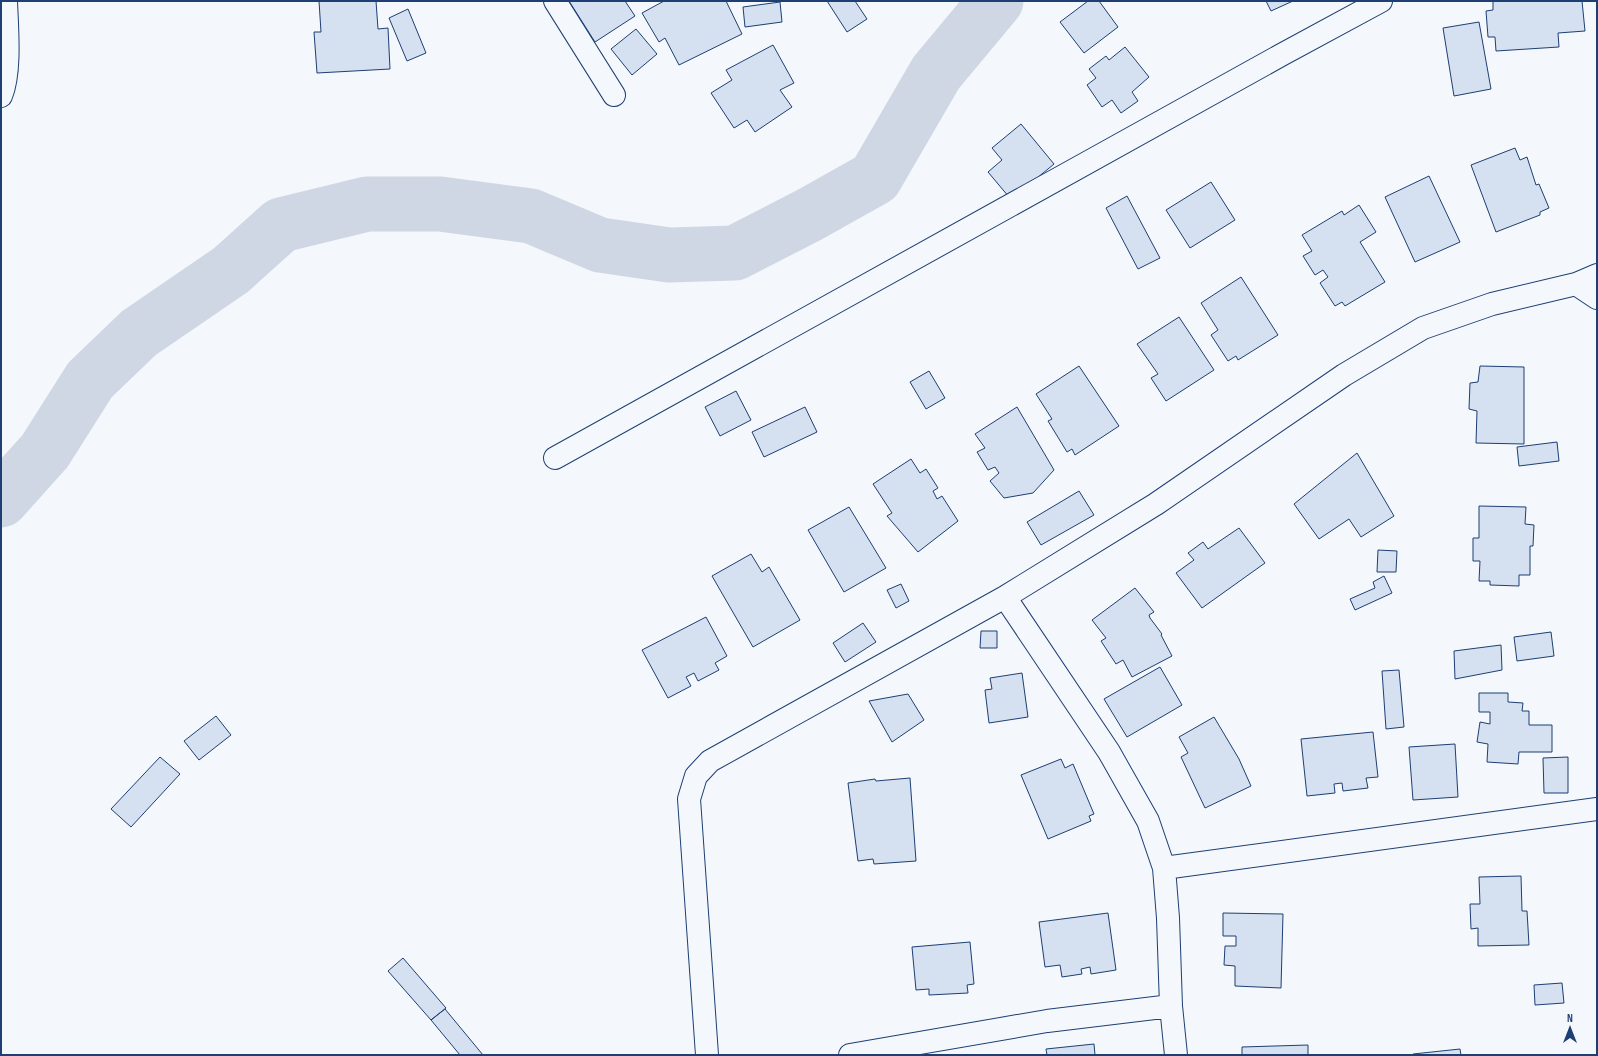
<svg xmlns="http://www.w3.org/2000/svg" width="1598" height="1056" font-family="'Sofia Sans Condensed',sans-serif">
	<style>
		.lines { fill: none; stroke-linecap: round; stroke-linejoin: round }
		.river { stroke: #cfd7e4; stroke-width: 55 }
		.building { fill: #d5e0f0; stroke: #1d3f73 }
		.minor-casing { stroke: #1d3f73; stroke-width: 24 }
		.minor { stroke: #f4f7fb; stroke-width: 22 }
	</style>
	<rect width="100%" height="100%" fill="#f4f7fb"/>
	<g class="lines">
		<path class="river" d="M1 500 45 451 90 380 139 333 231 270 281 225 367 204H440L531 216 600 245 669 255 735 253 809 215 875 178 936 73 996 1"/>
	</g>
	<path class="building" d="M319 1H376L378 29 388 28 390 69 317 73 314 32H321Z
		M569 1H625L635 16 595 42Z
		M664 1H726L742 34 679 65 665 38 659 42 642 13Z
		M827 1H855L867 19 847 32Z
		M1088 1H1099L1118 27 1084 53 1060 22Z
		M1266 1H1293L1271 11Z
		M1493 1H1582L1585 31 1558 33 1559 47 1496 51 1495 37H1488L1486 11 1493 10Z
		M780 2 782 22 745 27 743 7Z
		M408 9 426 53 407 61 389 18Z
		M1479 22 1491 89 1454 96 1443 28Z
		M636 29 657 54 632 75 611 49Z
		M773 45 794 83 780 90 792 107 755 132 747 120 734 128 711 93 732 80 726 70Z
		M1125 47 1149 77 1132 92 1138 101 1121 113 1112 100 1102 107 1087 85 1096 78 1089 69 1106 56 1109 60Z
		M1021 124 1054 164 1025 188 1023 185 1009 197 988 172 1002 160 992 148Z
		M1515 148 1520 160 1527 157 1536 185 1539 184 1549 208 1540 212V215L1496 232 1471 165Z
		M1429 176 1460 242 1415 262 1385 197Z
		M1211 182 1235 220 1190 248 1166 210Z
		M1127 196 1160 258 1138 269 1106 208Z
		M1359 205 1376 232 1360 242 1385 282 1345 306 1342 302 1335 306 1320 283 1328 277 1323 270 1315 275 1303 256 1312 251 1302 235 1342 211 1344 215Z
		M1241 277 1278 335 1238 360 1236 356 1228 361 1211 335 1218 330 1201 303Z
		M1179 317 1214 370 1166 401 1151 378 1158 374 1137 344Z
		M1079 366 1119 426 1075 455 1072 449 1067 452 1048 421 1052 419 1036 394Z
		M1480 366 1524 367V444L1476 443 1477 411 1469 409 1470 383 1478 382Z
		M929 371 945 398 926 409 910 382Z
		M736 391 751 420 720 436 705 407Z
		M805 407 817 432 764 457 752 432Z
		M1017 407 1054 470 1033 493 1004 498 990 481 999 473 995 467 988 470 977 452 985 448 975 434Z
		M1557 442 1559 461 1519 466 1517 447Z
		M1357 453 1394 516 1361 537 1349 519 1319 539 1294 504Z
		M911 459 920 473 926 469 938 488 933 491 937 499 942 496 958 521 918 552 887 516 892 513 873 484Z
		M1079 491 1094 515 1041 545 1027 522Z
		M1479 506 1526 507 1525 524 1534 525 1533 546H1530V575H1519V586L1490 585V581H1479L1480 561H1473V538H1479Z
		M849 507 886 568 844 592 808 530Z
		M1239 528 1265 563 1202 608 1176 573 1194 560 1188 553 1203 542 1208 549Z
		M1378 550 1397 551 1396 572H1377Z
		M751 554 762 572 769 567 800 620 753 647 712 576Z
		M1384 576 1392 593 1355 610 1350 599 1375 588 1373 582Z
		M901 584 909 601 896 608 887 590Z
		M1135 588 1154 612 1149 615 1150 618 1162 634 1161 635 1172 656 1132 677 1123 660 1116 664 1101 641 1106 638 1092 620Z
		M706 617 727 656 715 663 719 670 698 681 694 673 686 677 691 686 668 698 642 650Z
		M863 623 876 642 845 662 833 643Z
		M981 631H997V648H980Z
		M1551 632 1554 656 1517 661 1514 637Z
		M1501 645 1502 670 1455 679 1454 651Z
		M1160 667 1182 705 1127 737 1104 699Z
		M1399 670 1404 727 1386 729 1382 671Z
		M1022 673 1028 717 989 723 985 690 992 689 990 678Z
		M1479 693H1508V702L1523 703 1522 711H1529V725H1552V752H1519L1518 764 1487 762 1488 744 1477 742 1480 722 1490 724V712H1479Z
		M908 694 924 720 892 742 869 701Z
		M216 716 231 735 199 760 184 741Z
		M1214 717 1239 759 1251 786 1205 808 1181 757 1188 753 1179 737Z
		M1373 732 1378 777 1366 778 1368 788 1343 791 1342 783 1334 784 1335 793 1307 796 1301 739Z
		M1455 744 1458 797 1413 800 1409 747Z
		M160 757 180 774 131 827 111 809Z
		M1568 757V793H1544L1543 758Z
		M1061 759 1065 768 1073 764 1094 814 1089 816 1091 821 1048 839 1021 775Z
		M910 778 916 861 874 864 873 859 858 861 848 783 875 779 876 781Z
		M1521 876 1522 911H1527L1529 945 1478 946V928L1471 929 1470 904H1480L1479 877Z
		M1108 913 1116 970 1091 974 1090 967 1081 969 1082 974 1062 977 1060 965 1045 967 1039 922Z
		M1223 913 1283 914 1281 988 1235 986V966L1224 965 1225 946H1236V936H1223Z
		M970 942 974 984 967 985 968 993 929 995V989L916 990 912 947Z
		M403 958 446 1008 431 1020 388 971Z
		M1562 983 1564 1003 1535 1005 1534 985Z
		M445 1009 483 1055H460L431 1020Z
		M1094 1044 1095 1055H1047L1046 1049Z
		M1308 1045V1055H1242V1047Z
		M1460 1049 1461 1055H1413V1054Z"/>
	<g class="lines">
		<defs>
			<path id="minor" d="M555 1 614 95
				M1 96C11 72 7 28 6 1
				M1576 284 1597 298
				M555 458 1283 54 1381 1
				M1005 597 1109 752 1148 821 1164 868 1168 918 1171 1006 1176 1055
				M1164 868 1597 809
				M707 1055 689 799 696 776 710 761 1005 597 1156 504 1344 375 1423 328 1492 304 1576 284 1597 275
				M850 1055 1047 1021 1171 1006"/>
		</defs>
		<use href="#minor" class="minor-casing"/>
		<use href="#minor" class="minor"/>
	</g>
	<rect width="1598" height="1056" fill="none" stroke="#1d3f73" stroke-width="4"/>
	<g transform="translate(1570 1028)" stroke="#f4f7fb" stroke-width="3" paint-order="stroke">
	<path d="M0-3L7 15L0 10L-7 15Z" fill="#1d3f73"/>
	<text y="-6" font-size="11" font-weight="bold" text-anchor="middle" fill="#1d3f73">N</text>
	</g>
</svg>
